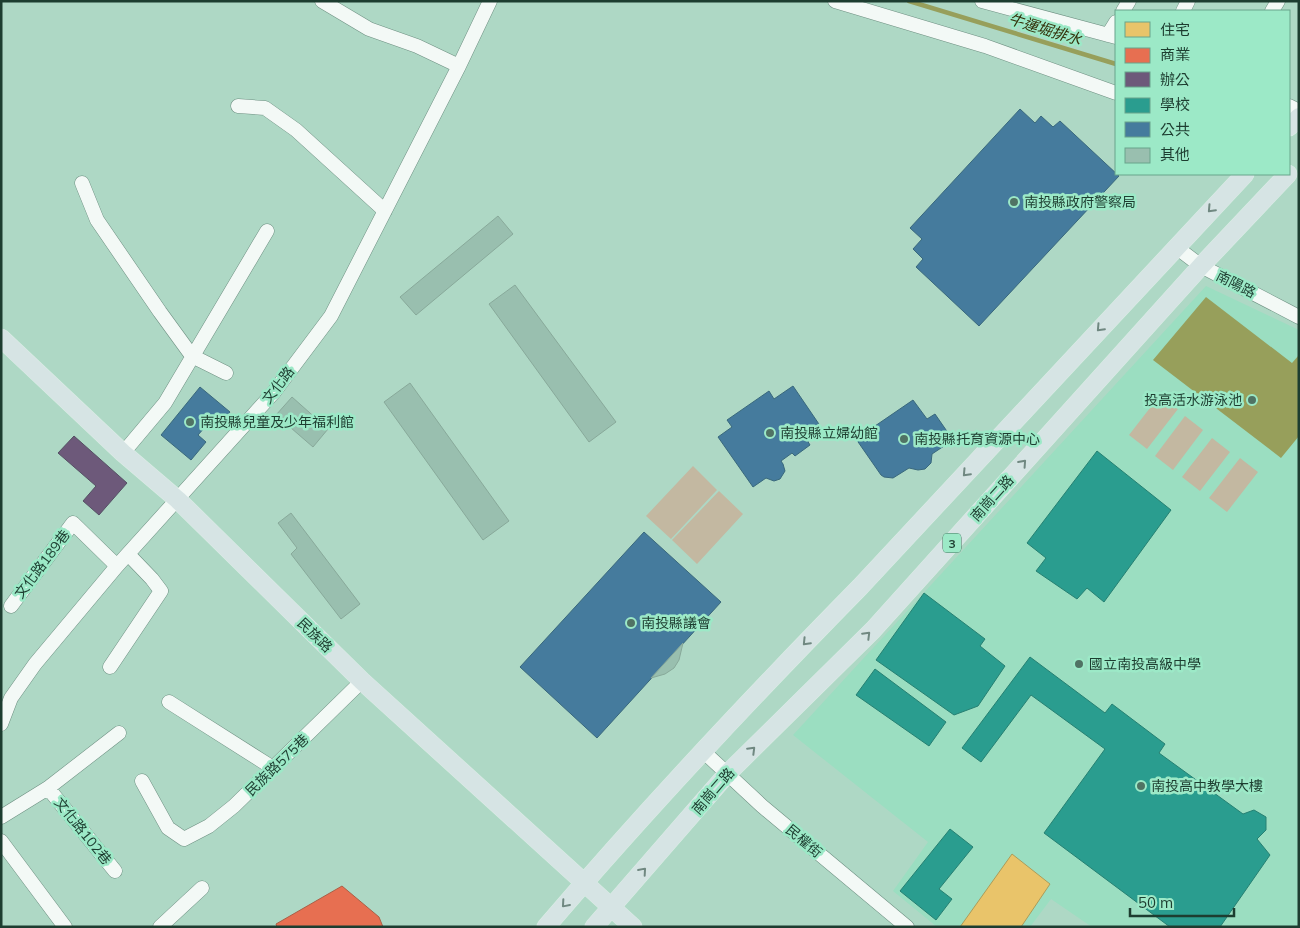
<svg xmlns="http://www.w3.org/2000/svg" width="1300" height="928" font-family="Mulish,'Noto Sans TC',sans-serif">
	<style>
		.built { fill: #9bdec1 }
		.green { fill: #c3b8a1 }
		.water { fill: #979f5b }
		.homes { fill: #e9c46a; stroke: #ac9c59 }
		.shops { fill: #e76f51; stroke: #aa6047 }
		.offices { fill: #6d597a; stroke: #555164 }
		.schools { fill: #2a9d8f; stroke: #268072 }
		.public { fill: #457b9d; stroke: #39687c }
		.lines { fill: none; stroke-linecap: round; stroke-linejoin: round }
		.stream { stroke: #979f5b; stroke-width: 4.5 }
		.building { fill: #99bfaf; stroke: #88a99a }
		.minor-casing { stroke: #6e9082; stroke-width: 15 }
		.major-casing { stroke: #dbede5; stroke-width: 19 }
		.minor { stroke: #f3f9f6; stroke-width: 14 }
		.major { stroke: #d6e4e4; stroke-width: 18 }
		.oneway { stroke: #708881 }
		.poi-dot { fill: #507364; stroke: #9ce9c7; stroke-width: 2 }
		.labels { text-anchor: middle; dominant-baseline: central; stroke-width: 5; stroke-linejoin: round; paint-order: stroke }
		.shield { fill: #9ce9c7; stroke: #43715d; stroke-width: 1 }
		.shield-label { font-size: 12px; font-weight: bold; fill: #1d3d30 }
		.poi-label { font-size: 14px; fill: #1d3d30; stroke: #9ce9c7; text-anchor: start }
		.street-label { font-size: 14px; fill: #1d3d30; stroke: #9ce9c7 }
		.water-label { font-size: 15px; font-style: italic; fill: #34310b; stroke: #9ce9c7 }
	</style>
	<rect width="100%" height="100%" fill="#aed8c5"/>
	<path class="built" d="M1206 286 1299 330V927H1092L1051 899 1030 927H937L893 891 928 842 793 735Z"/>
	<path class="green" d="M1160 395 1178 409 1147 449 1129 435Z
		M1185 416 1203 430 1173 470 1155 456Z
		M1212 438 1230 452 1200 491 1182 477Z
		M1240 458 1258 472 1227 512 1209 498Z
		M693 466 717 490 671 539 646 516Z
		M719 491 743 514 697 564 672 540Z"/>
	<path class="water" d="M1206 297 1292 363 1299 355V436L1281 458 1153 360Z"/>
	<path class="homes" d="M1012 854 1050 884 1021 927H960Z"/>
	<path class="shops" d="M342 886 379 917 383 927H277L276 924Z"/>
	<path class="offices" d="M74 436 127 483 99 515 83 501 96 486 58 453Z"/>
	<path class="schools" d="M1097 451 1171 510 1104 602 1087 588 1077 599 1036 571 1046 558 1027 543Z
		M924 593 985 639 980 646 1005 666 978 706 954 715 876 660Z
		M1030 657 1105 713 1112 704 1165 744 1159 753 1243 814 1254 810 1266 817V830L1257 839 1270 855 1220 927H1170L1044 833 1105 749 1031 695 981 762 962 748Z
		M875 669 946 722 929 746 856 695Z
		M950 829 973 847 939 889 952 899 936 920 900 891Z"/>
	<path class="public" d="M1020 109 1035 123 1041 116 1053 127 1060 121 1119 176 979 326 916 267 923 259 913 249 922 239 910 228Z
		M793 386 823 430 807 440 810 445 795 456 792 453 781 461 783 464 785 471 780 479 774 481 766 478 753 487 718 437 732 427 727 420 769 391 774 399Z
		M200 387 230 412 219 425 212 419 198 435 206 442 191 460 161 435Z
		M913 400 927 419 935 414 953 440 932 454 931 463 925 469 918 470 909 468 893 478 884 477 881 475 856 439Z
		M644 532 721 602 597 738 520 667Z"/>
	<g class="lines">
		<path class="stream" d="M909 1 1116 64"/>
	</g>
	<path class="building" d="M498 216 513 234 416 315 400 297Z
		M515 285 616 422 589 442 489 304Z
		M410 383 509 521 483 540 384 402Z
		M292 397 328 429 313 447 276 415Z
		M291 513 360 604 341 619 291 554 297 548 278 523Z
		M683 643 679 660 674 668 665 674 651 678Z"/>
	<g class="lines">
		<defs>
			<path id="minor" d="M322 1 369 29 417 46 459 66
				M835 1 985 46 1116 93
				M982 1 1116 37
				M1123 11 1129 1
				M1183 11 1188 1
				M1272 11 1278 1
				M1108 35 1116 22
				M238 106 265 108 296 130 385 211
				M1289 106 1299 111
				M82 183 97 220 160 312 192 356 226 373
				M1176 247 1201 266 1299 317
				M123 453 165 403 267 231
				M11 606 73 523 117 566
				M110 667 161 591 152 579 128 554
				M169 702 273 768
				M1 724 11 698 35 664 117 566 274 392 331 316 459 66 490 1
				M704 752 762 806 907 927
				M142 781 168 828 184 839 209 826 234 806 362 681
				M48 788 119 733
				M1 817 48 788 115 871
				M1 841 65 927
				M160 927 202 888"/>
			<path id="major" d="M1289 127 1299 117
				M1 338 123 453 178 500 362 681 633 927
				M546 927C646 810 752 697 860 587L1245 174
				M594 927 727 774 873 630 1201 266 1288 174"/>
		</defs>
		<use href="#minor" class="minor-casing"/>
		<use href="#major" class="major-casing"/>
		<use href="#minor" class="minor"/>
		<use href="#major" class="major"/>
	</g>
	<defs><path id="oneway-chevron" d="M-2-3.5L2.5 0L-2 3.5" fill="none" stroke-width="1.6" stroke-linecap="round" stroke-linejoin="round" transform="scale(1.25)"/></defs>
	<g class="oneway">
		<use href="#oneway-chevron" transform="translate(1211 209) rotate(133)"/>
		<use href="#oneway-chevron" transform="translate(1100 328) rotate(133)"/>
		<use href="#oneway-chevron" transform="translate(1023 463) rotate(-48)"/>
		<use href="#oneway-chevron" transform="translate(966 473) rotate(133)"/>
		<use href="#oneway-chevron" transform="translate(867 635) rotate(-45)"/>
		<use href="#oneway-chevron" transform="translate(806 642) rotate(134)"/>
		<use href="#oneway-chevron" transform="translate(752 750) rotate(-45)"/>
		<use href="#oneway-chevron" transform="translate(643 871) rotate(-49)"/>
		<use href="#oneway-chevron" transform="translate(565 904) rotate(131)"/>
	</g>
	<g class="poi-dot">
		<circle cx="1014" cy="202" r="5"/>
		<circle cx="1252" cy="400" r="5"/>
		<circle cx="190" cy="422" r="5"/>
		<circle cx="770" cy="433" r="5"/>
		<circle cx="904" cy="439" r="5"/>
		<circle cx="631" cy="623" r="5"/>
		<circle cx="1079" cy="664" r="5"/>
		<circle cx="1141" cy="786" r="5"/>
	</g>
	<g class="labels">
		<rect class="shield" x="943" y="533.5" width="18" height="19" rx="4"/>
		<g class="shield-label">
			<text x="952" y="543">3</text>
		</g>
		<g class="poi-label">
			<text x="1024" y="202">南投縣政府警察局</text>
			<text x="1242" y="400" text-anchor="end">投高活水游泳池</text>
			<text x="200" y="422">南投縣兒童及少年福利館</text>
			<text x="780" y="433">南投縣立婦幼館</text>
			<text x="914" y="439">南投縣托育資源中心</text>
			<text x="641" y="623">南投縣議會</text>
			<text x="1089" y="664">國立南投高級中學</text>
			<text x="1151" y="786">南投高中教學大樓</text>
		</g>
		<g class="street-label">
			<text transform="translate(1236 284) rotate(27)">南陽路</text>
			<text transform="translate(278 385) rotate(-52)">文化路</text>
			<text transform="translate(992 498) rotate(-48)">南崗二路</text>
			<text transform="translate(42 564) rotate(-53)">文化路189巷</text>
			<text transform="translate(315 635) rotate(44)">民族路</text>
			<text transform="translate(277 765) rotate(-44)">民族路575巷</text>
			<text transform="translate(713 791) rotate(-49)">南崗二路</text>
			<text transform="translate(83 831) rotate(51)">文化路102巷</text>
			<text transform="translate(804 841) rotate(40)">民權街</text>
		</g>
		<g class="water-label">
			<text transform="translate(1045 29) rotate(17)">牛運堀排水</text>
		</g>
	</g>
	<rect width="1300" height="928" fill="none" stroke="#1d3d30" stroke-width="5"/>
	<rect x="1115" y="10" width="175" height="165" fill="#9ce9c7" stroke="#69a48b"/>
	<rect x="1125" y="22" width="25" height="15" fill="#e9c46a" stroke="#69a48b"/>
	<text x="1160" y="35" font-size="15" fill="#1d3d30">住宅</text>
	<rect x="1125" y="48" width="25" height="15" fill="#e76f51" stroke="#69a48b"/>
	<text x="1160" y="60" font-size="15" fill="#1d3d30">商業</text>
	<rect x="1125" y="72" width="25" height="15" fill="#6d597a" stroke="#69a48b"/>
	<text x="1160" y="85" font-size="15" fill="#1d3d30">辦公</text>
	<rect x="1125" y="98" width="25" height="15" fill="#2a9d8f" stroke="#69a48b"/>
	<text x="1160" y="110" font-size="15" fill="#1d3d30">學校</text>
	<rect x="1125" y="122" width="25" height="15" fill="#457b9d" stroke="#69a48b"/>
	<text x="1160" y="135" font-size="15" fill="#1d3d30">公共</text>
	<rect x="1125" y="148" width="25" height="15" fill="#99bfaf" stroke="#69a48b"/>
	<text x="1160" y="160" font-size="15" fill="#1d3d30">其他</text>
	<path d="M1130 908v8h104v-8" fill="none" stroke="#1d3d30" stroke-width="2.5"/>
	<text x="1138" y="908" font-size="15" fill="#1d3d30" stroke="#9ce9c7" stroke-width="4" paint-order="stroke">50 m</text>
</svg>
